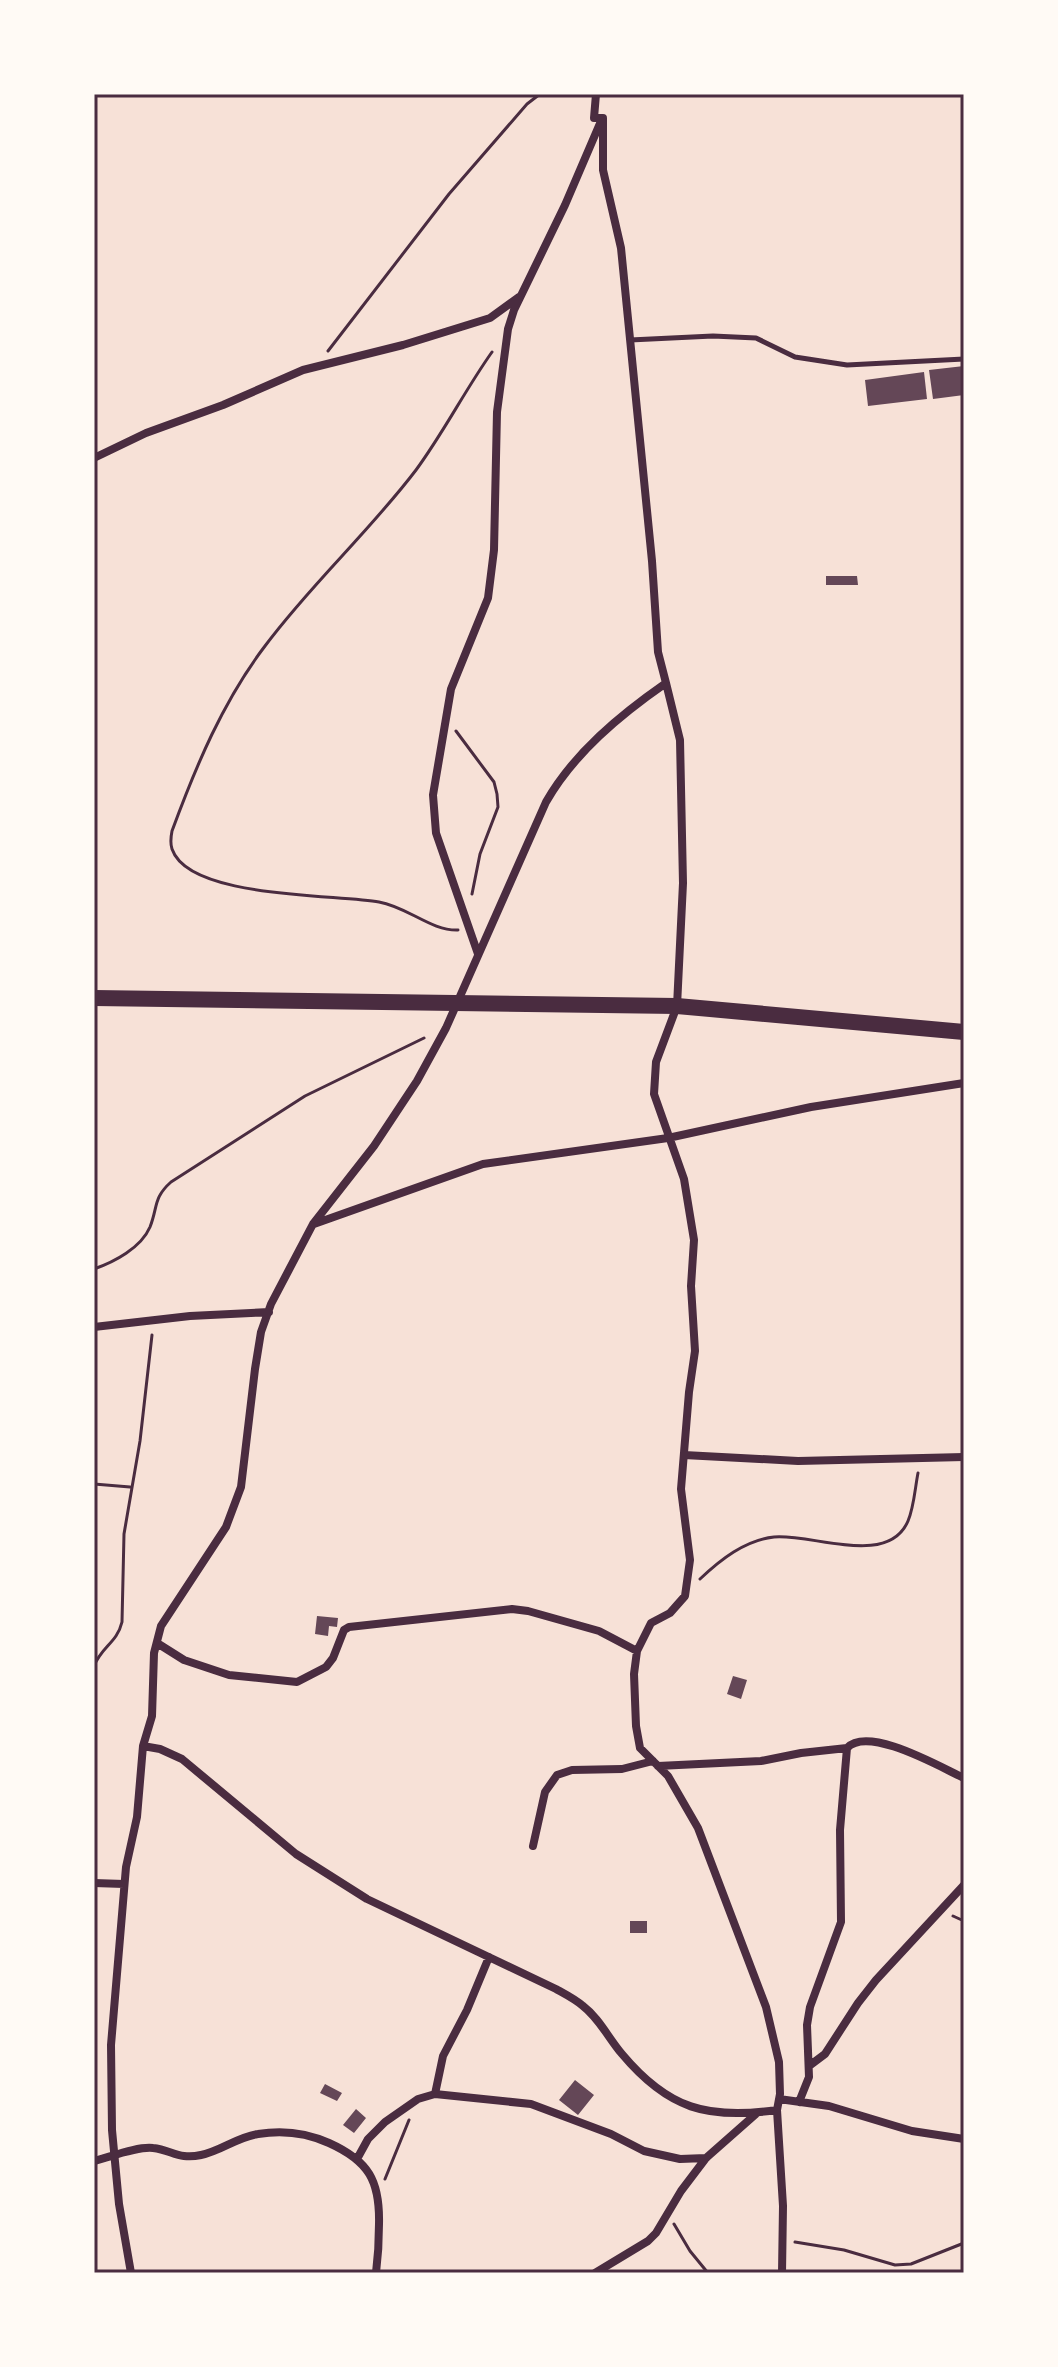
<svg xmlns="http://www.w3.org/2000/svg" width="1058" height="2367" font-family="Barlow,sans-serif">
	<style>
		.building { fill: #644757 }
		.lines { fill: none; stroke-linecap: round; stroke-linejoin: round }
		.path { stroke: #4a2c40; stroke-width: 3 }
		.service { stroke: #4a2c40; stroke-width: 5 }
		.minor { stroke: #4a2c40; stroke-width: 8 }
		.secondary { stroke: #4a2c40; stroke-width: 16 }
		.neatline { fill: none; stroke: #4a2c40; stroke-width: 3 }
	</style>
	<rect width="100%" height="100%" fill="#f7e1d7"/>
	<path class="building" d="M964 366V395L933 399 929 370Z
		M924 372 927 399 868 406 865 380Z
		M826 576H857L858 585H826Z
		M317 1616 338 1618 337 1627 329 1626 328 1636 315 1634Z
		M733 1676 747 1680 741 1699 727 1694Z
		M630 1921H647V1933H630Z
		M575 2080 594 2095 578 2115 559 2100Z
		M325 2084 342 2093 337 2101 320 2093Z
		M356 2109 366 2118 354 2133 343 2125Z"/>
	<g class="lines">
		<path class="path" d="M328 351 449 194 527 104 540 94
			M456 731 494 782 497 794 498 807 480 854 472 894
			M458 930C431 931 408 907 379 902 336 894 189 899 172 849 170 843 171 836 172 831 196 766 223 701 265 646 311 584 369 532 416 470 444 432 465 390 492 352
			M94 1269C114 1262 141 1248 150 1227 158 1207 153 1198 171 1182L305 1096 424 1038
			M94 1484 130 1487
			M700 1579C720 1560 745 1540 774 1537 811 1533 888 1568 908 1521 914 1507 915 1488 918 1473
			M94 1666C102 1646 117 1643 122 1622L124 1534 140 1441 152 1335
			M953 1916 964 1921
			M385 2179 409 2120
			M674 2224 690 2251 708 2273
			M795 2242 844 2250 895 2265 911 2264 964 2243"/>
		<path class="service" d="M630 340 713 336 756 338 795 357 847 365 964 359"/>
		<path class="minor" d="M94 458 146 433 223 405 303 370 403 345 490 318 519 297
			M666 683 680 740 683 883 677 1006 656 1062 654 1094 684 1179 694 1240 691 1286 695 1351 689 1392 681 1489 690 1560 685 1596 670 1613 651 1623 637 1651 634 1674 636 1726 640 1748 668 1776 698 1828 766 2007 779 2062 780 2094 777 2110 783 2206 782 2273
			M478 954 436 833 433 795 451 689 488 598 494 550 497 412 508 329 514 310 565 205 601 121
			M314 1224 483 1164 668 1138 811 1107 964 1083
			M94 1327 190 1316 269 1312
			M684 1455 798 1461 964 1457
			M157 1643 184 1660 229 1675 297 1682 326 1667 333 1658 344 1630 349 1627 512 1609 528 1611 599 1631 637 1651
			M143 1746 160 1749 182 1759 296 1854 367 1899 556 1989C565 1994 575 1999 583 2006 599 2018 609 2039 622 2054 668 2109 708 2120 777 2110
			M658 1766 761 1761 801 1753 847 1748
			M533 1846 545 1792 557 1775 572 1770 622 1769 653 1761
			M94 1883 124 1884
			M809 2066 825 2054 858 2003 876 1980 964 1885
			M435 2094 443 2056 467 2010 489 1957
			M779 2099 829 2106 912 2131 964 2139
			M799 2102 809 2077 807 2025 810 2007 841 1922 840 1830 847 1748C868 1725 940 1767 964 1778
			M357 2159 368 2139 385 2122 418 2099 435 2094 531 2104 611 2134 644 2151 680 2159 706 2158
			M94 2161C110 2157 138 2146 153 2148 172 2150 179 2160 201 2155 221 2151 237 2137 258 2134 282 2130 307 2133 329 2143 369 2161 380 2181 379 2224 379 2241 378 2257 376 2273
			M131 2273 119 2204 112 2130 111 2045 126 1867 137 1817 143 1746 152 1716 154 1653 161 1626 226 1527 241 1487 255 1369 261 1332 271 1304 313 1224 374 1146 417 1081 446 1028 546 802C574 753 620 715 666 683L658 652 652 561 621 248 603 170V118H594L596 94
			M595 2273 648 2241 656 2233 681 2191 706 2158 757 2113"/>
		<path class="secondary" d="M94 998 677 1006 964 1032"/>
	</g>
	<rect width="1058" height="2367" fill="none" stroke="#fffaf5" stroke-width="192"/>
	<rect x="96" y="96" width="866" height="2175" class="neatline"/>
</svg>
